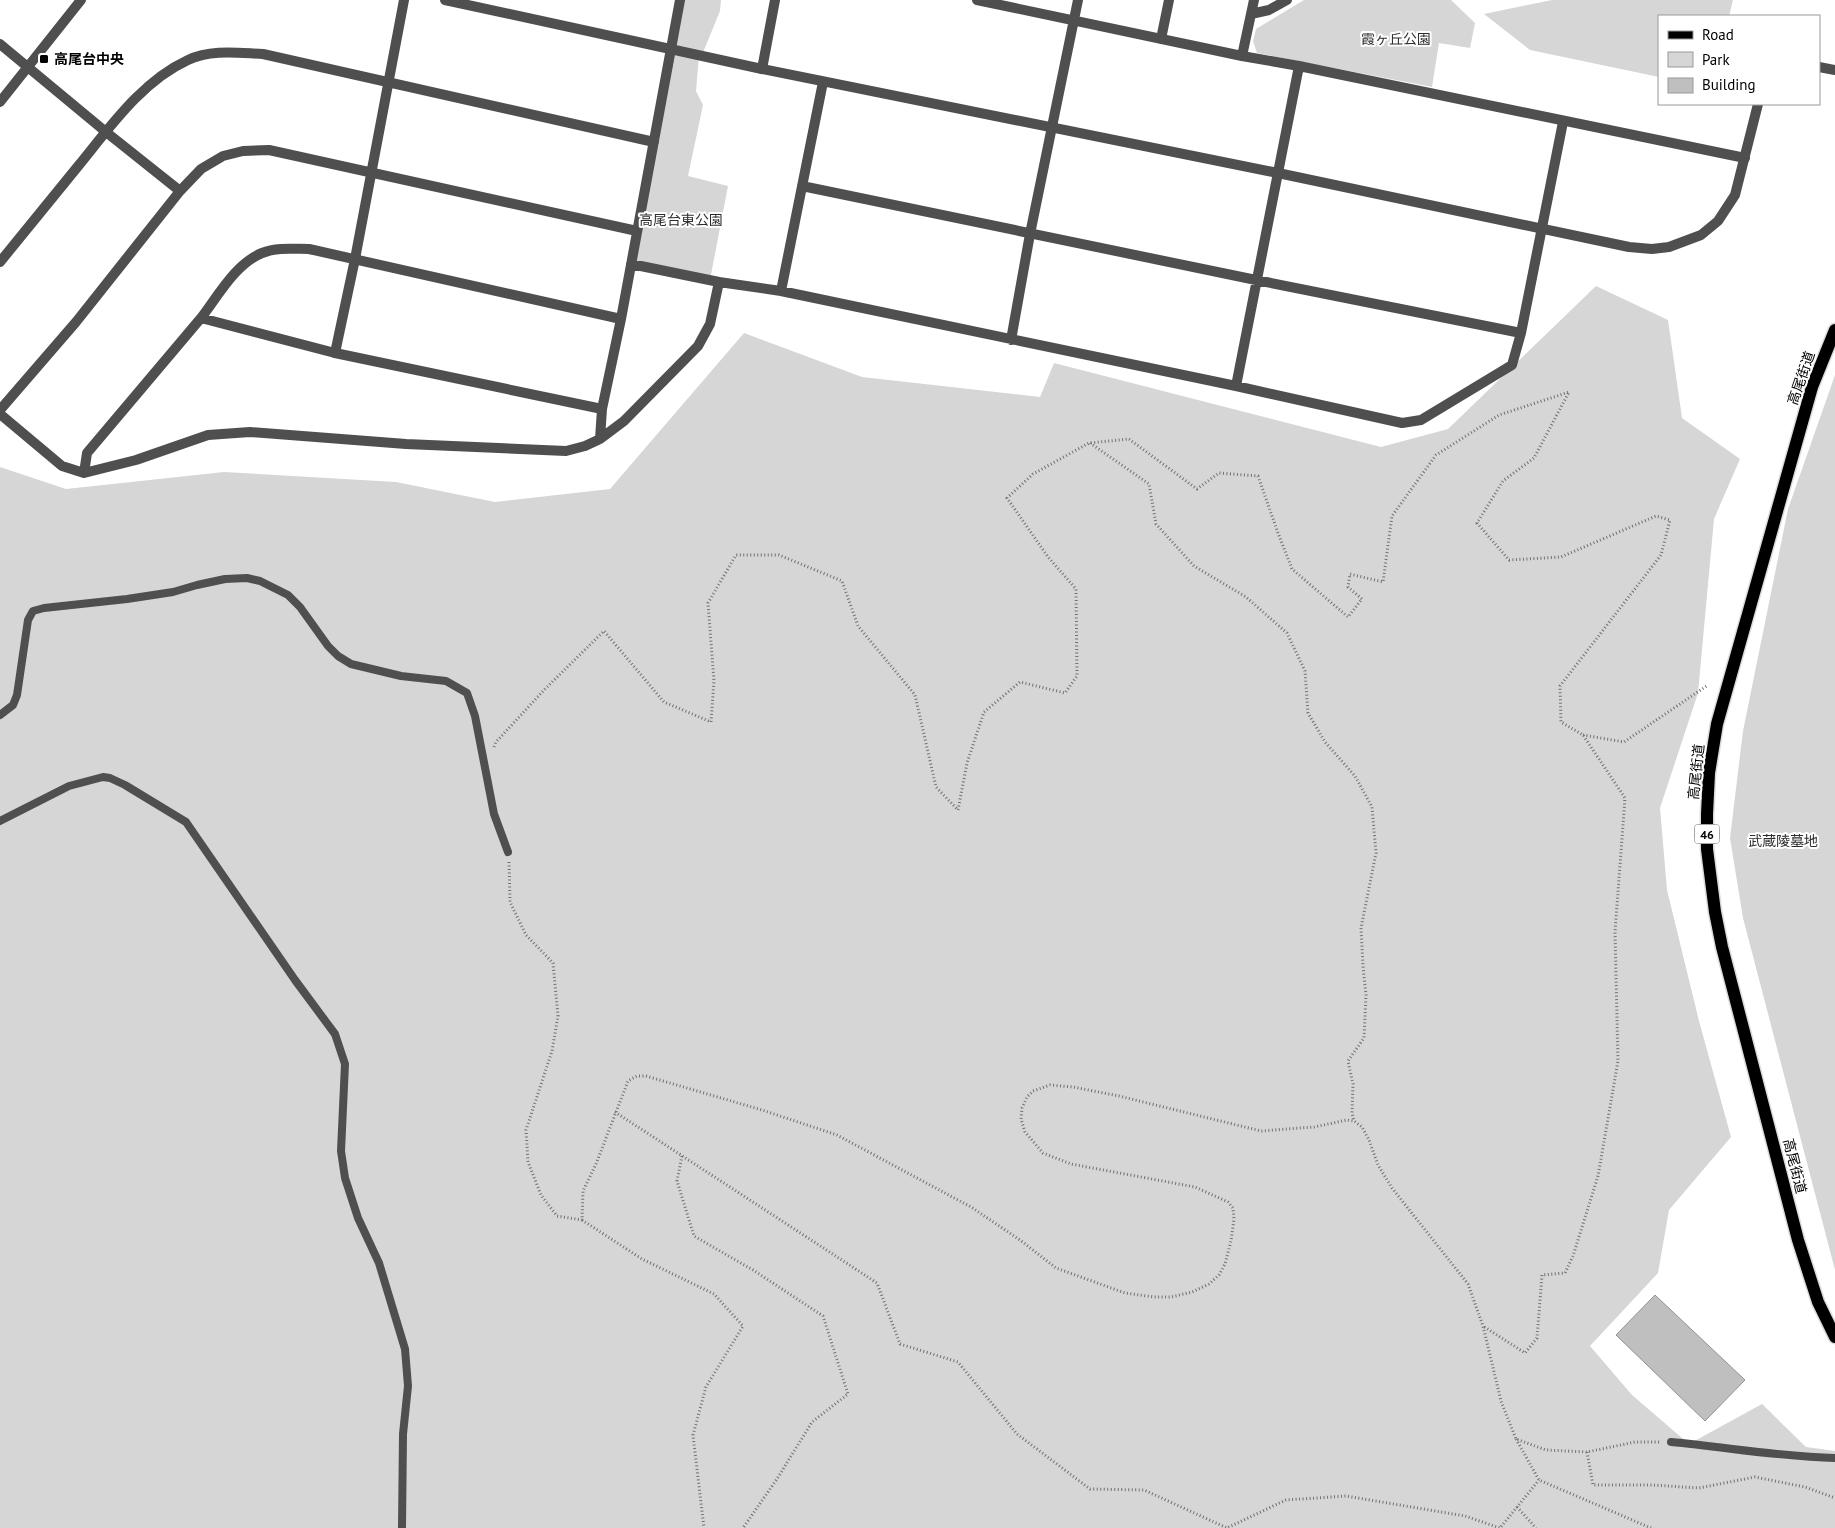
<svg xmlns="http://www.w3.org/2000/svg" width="1835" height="1528" font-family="'PT Sans','Noto Sans JP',sans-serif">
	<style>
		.green { fill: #d6d6d6 }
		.building { fill: #bfbfbf; stroke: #939393 }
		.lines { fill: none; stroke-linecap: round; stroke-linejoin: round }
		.primary-casing { stroke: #dbdbdb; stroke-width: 15 }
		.path { stroke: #717171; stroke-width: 3; stroke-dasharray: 1 2.5; stroke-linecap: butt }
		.service { stroke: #4f4f4f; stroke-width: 8 }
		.pedestrian { stroke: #4f4f4f; stroke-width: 10 }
		.minor { stroke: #4f4f4f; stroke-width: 10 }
		.tertiary { stroke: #4f4f4f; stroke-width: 10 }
		.primary { stroke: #000; stroke-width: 12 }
		.poi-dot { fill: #000; stroke: #fff; stroke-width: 2 }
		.labels { text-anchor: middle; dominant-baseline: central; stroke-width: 4; stroke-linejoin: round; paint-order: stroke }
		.shield { fill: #fff; stroke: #4c4c4c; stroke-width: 1 }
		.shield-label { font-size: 12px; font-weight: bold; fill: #000 }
		.park-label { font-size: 14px; fill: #2d2d2d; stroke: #fff }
		.poi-label { font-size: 14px; font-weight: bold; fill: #000; stroke: #fff; text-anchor: start }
		.street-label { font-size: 14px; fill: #000; stroke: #fff }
	</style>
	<rect width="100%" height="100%" fill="#fff"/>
	<path class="green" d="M680 0H721L720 11 702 55H699L696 91 703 105 688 176 728 186 710 280 631 264Z
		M1304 0H1451L1475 23 1470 48 1439 43 1432 87 1257 53 1253 41 1256 29Z
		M1552 0H1733L1729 16H1659V77L1530 50 1484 14Z
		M1596 286 1668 320 1682 418 1740 459 1714 519 1698 693 1660 808 1667 890 1699 1021 1731 1137 1669 1210 1658 1273 1590 1346 1632 1395 1689 1444 1762 1404 1806 1447 1835 1451V1528H0V467L66 489 224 472 396 482 495 502 610 489 744 333 862 377 1040 397 1054 363 1381 447 1448 429Z
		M1835 375V1270L1743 918 1730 838 1743 731 1788 509Z"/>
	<path class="building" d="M1655 1295 1745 1380 1705 1421 1616 1335Z"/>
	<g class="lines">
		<defs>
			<path id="primary" d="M1835 330 1812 387 1717 724 1709 773 1707 814V849L1715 912 1722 947 1798 1240 1818 1302 1835 1337"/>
		</defs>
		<use href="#primary" class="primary-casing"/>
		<path class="path" d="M1090 443 1149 484 1156 524 1194 566 1246 597 1287 633 1305 671 1308 713 1325 742 1355 776 1372 807 1376 853 1361 928 1363 966 1366 995 1364 1038 1348 1061 1353 1084 1352 1113 1354 1121
			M1583 735 1624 742 1708 685
			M494 747 496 742 545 689 604 631 664 702 711 722 714 681 708 603 736 555H779L842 581 858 626 915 695 936 787 958 810 967 763 984 712 1020 682 1065 693 1077 676 1076 589 1048 557 1007 498 1033 474 1089 443 1129 439 1197 489 1219 473 1258 476 1278 533 1292 569 1348 617 1362 599 1348 587 1350 574 1383 582 1392 516 1436 455 1499 415 1569 392 1534 458 1503 481 1477 523 1509 560 1561 557 1656 516 1670 520 1661 555 1560 686 1561 722 1583 735 1625 798 1615 932 1618 1061 1598 1176 1573 1256 1565 1273 1542 1275 1537 1338 1525 1353 1483 1326
			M509 862 510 902 526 935 553 963 558 1016 552 1051 526 1130 528 1162 541 1195 557 1216 582 1220 583 1191 596 1164 628 1081 637 1076H646L762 1110 837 1135 971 1207 1020 1240 1056 1268 1125 1293 1154 1297H1171L1192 1292 1209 1284 1219 1275 1225 1264 1231 1241 1234 1219 1233 1208 1228 1202 1195 1187 1071 1164 1043 1153 1025 1132 1021 1119 1022 1108 1027 1097 1033 1091 1050 1085 1073 1087 1119 1096 1261 1131 1314 1127 1347 1120 1354 1121 1362 1127 1369 1140 1378 1165 1392 1188 1468 1284 1483 1326 1501 1401 1516 1439 1546 1450 1587 1452 1635 1442H1661
			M615 1112 877 1283 900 1344 958 1362 1017 1434 1090 1489 1144 1490 1227 1528 1286 1500 1346 1496 1465 1516 1500 1528 1539 1480
			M682 1156 677 1181 694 1236 753 1270 823 1316 848 1394 812 1422 777 1479 743 1528
			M582 1220 642 1259 714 1294 743 1326 706 1387 693 1435 704 1528
			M1516 1439 1539 1480 1651 1528
			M1587 1452 1593 1485H1652L1699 1488 1755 1477 1805 1487 1835 1498
			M1517 1507 1536 1528"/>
		<path class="service" d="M0 715 13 705 17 695 28 620 33 611 44 608 127 599 173 592 197 585 225 579 247 578 260 581 288 595 300 607 328 646 338 656 351 664 401 676 446 681 467 693 475 716 494 814 508 852
			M0 821 69 786 103 777 110 778 125 785 186 822 295 980 335 1034 345 1064 341 1151 345 1178 358 1218 379 1263 405 1349 408 1386 403 1434 402 1528
			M1671 1442C1726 1447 1781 1457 1835 1458"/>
		<path class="pedestrian" d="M335 353 355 259"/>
		<path class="minor" d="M445 0 762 69 775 0
			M977 0 1242 56 1299 66 1745 158
			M1251 14 1269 10 1287 0
			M1161 39 1169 0
			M0 44 106 132 180 191
			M1242 56 1254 0
			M802 186 1256 280 1521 333
			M355 259 404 0
			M0 262C26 230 53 197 79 165 110 127 142 81 188 60 211 49 238 53 263 54L654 142
			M631 264 719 282 781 291 1236 386 1402 423 1421 420 1512 365 1521 333 1563 122
			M781 291 823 82
			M201 318C218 296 235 264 262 253 277 247 294 249 309 249L621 319
			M1011 340 1030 234 1078 0
			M1236 386 1299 66
			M0 410 76 322 180 191 201 169 223 156 243 151 269 150 637 231
			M0 414 62 466 84 473 136 460 208 435 250 432 406 444 566 451 585 446 600 439 624 421 698 346 710 324 719 282
			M600 439 602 409 621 319 680 0
			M84 473 87 453 201 318 335 353 602 409"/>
		<path class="tertiary" d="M1819 67 1835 70
			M762 69 1278 173 1629 247 1652 249 1669 247 1701 235 1718 221 1735 195 1758 104
			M0 102 81 0"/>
		<use href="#primary" class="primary"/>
	</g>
	<rect class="poi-dot" x="39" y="54" width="10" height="10" rx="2.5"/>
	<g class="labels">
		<rect class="shield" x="1694.5" y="824.5" width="25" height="19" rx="4"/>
		<g class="shield-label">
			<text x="1707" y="834">46</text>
		</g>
		<g class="park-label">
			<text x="1396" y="39">霞ヶ丘公園</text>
			<text x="681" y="220">高尾台東公園</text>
			<text x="1783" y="841">武蔵陵墓地</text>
		</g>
		<g class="poi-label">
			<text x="54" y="59">高尾台中央</text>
		</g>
		<g class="street-label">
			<text transform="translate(1801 378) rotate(-71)">高尾街道</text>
			<text transform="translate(1696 772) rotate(-84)">高尾街道</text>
			<text transform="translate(1795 1166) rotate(76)">高尾街道</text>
		</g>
	</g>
	<rect x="1658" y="15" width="162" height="90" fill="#ffffff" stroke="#999999"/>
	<rect x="1668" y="31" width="25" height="8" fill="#000000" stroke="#999999"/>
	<text x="1702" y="40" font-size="15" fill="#000000">Road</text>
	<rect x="1668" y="52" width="25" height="15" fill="#d6d6d6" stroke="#999999"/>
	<text x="1702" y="65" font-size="15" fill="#000000">Park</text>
	<rect x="1668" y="78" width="25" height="15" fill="#bfbfbf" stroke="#999999"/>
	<text x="1702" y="90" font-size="15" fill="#000000">Building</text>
</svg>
